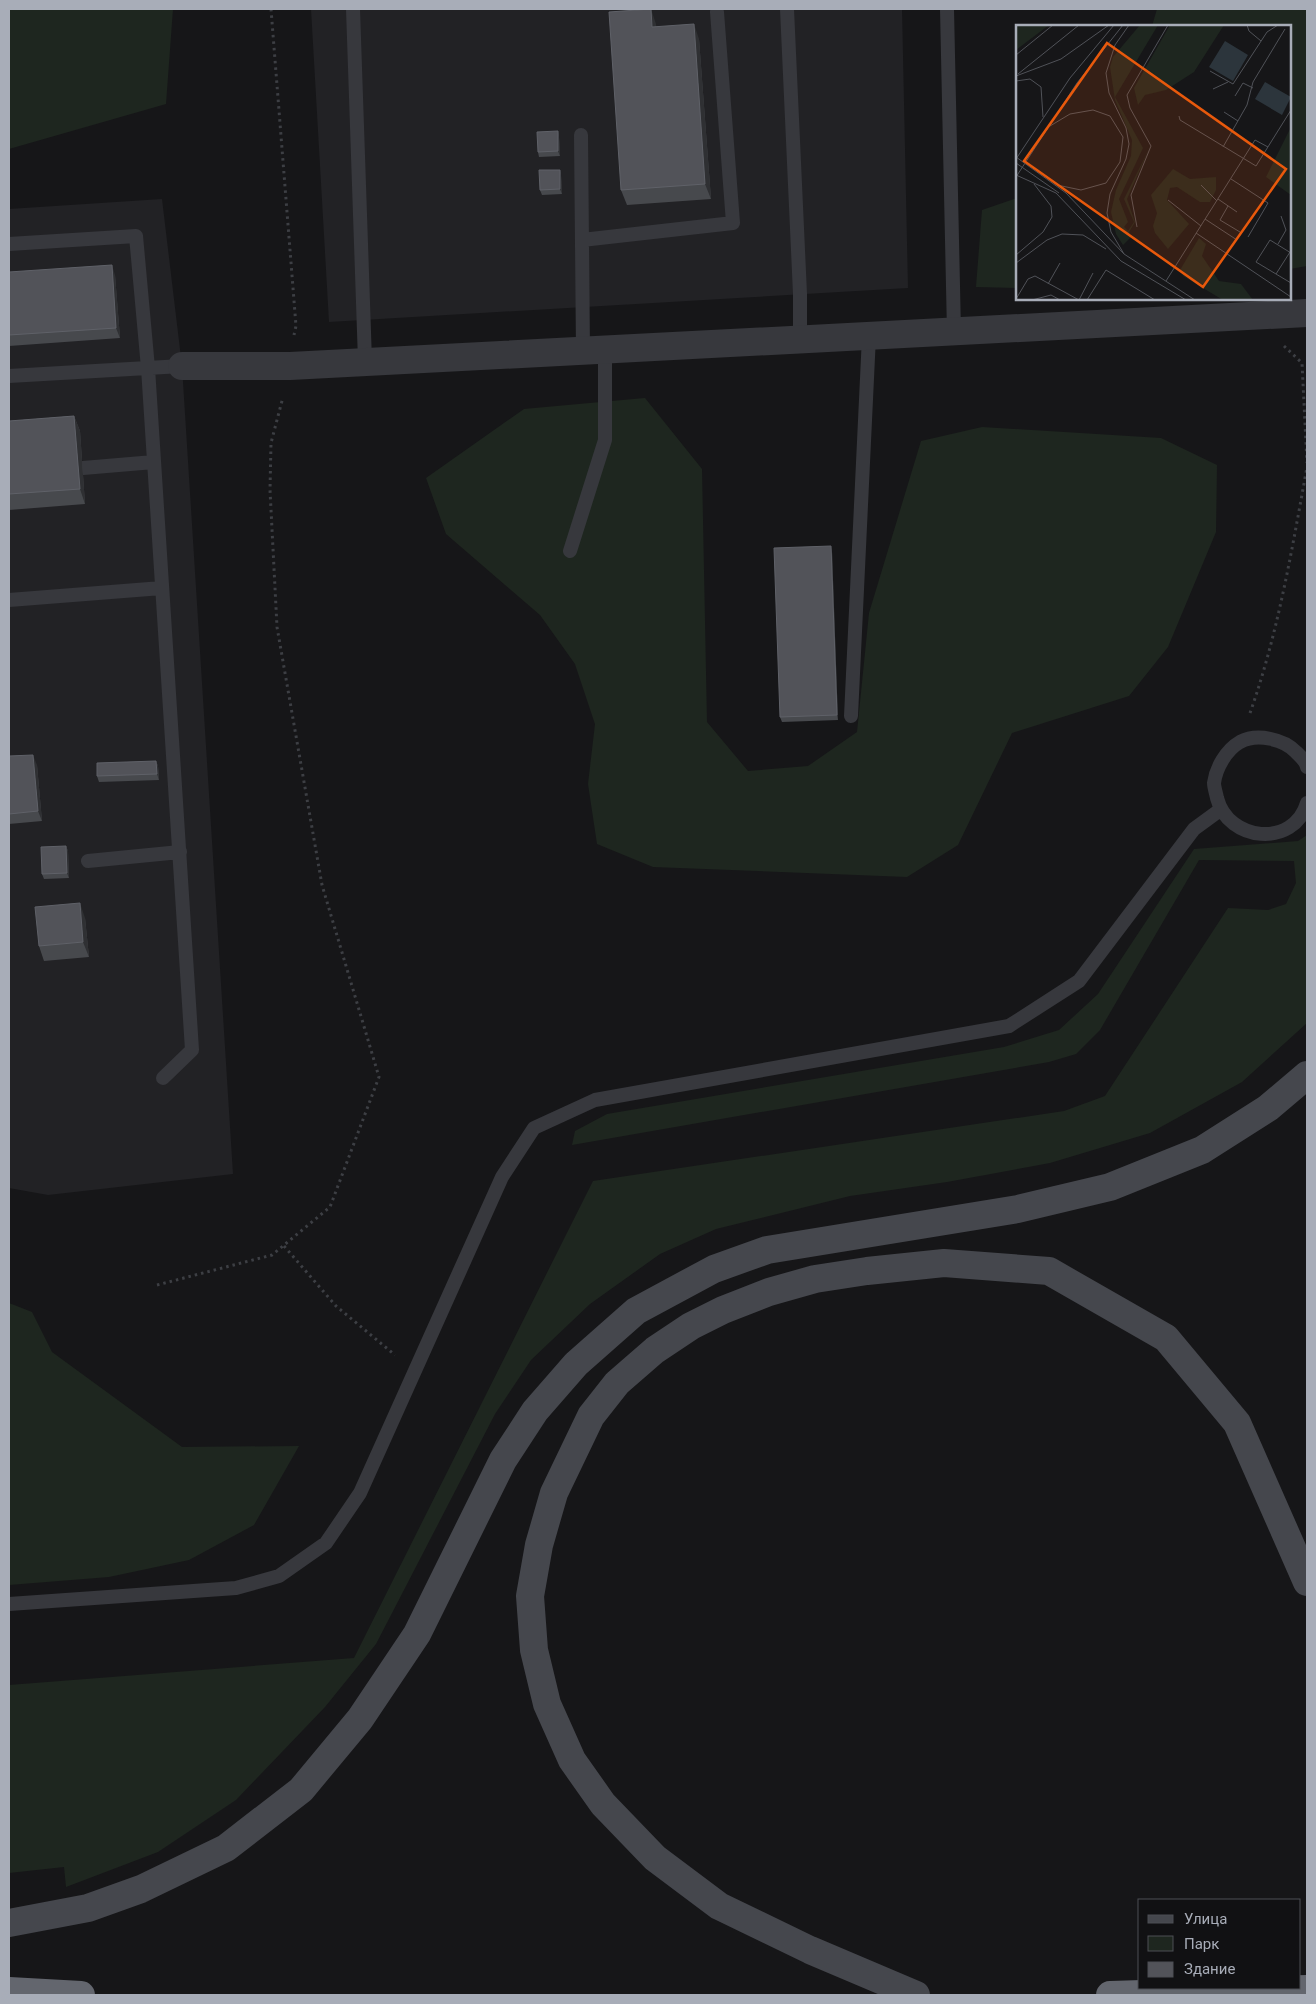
<svg xmlns="http://www.w3.org/2000/svg" width="1316" height="2004" font-family="Roboto,sans-serif">
	<style>
		.built { fill: #222225 }
		.green { fill: #1e261f }
		.lines { fill: none; stroke-linecap: round; stroke-linejoin: round }
		.path { stroke: #3d3f44; stroke-width: 3; stroke-dasharray: 2.5 4; stroke-linecap: butt }
		.lane { stroke: #37383d; stroke-width: 14 }
		.street { stroke: #37383d; stroke-width: 28 }
		.secondary { stroke: #45474d; stroke-width: 28 }
		.highway { stroke: #63666e; stroke-width: 28 }
		.wall { fill: #47494d }
		.shaded-wall { fill: #2f3033 }
		.building { fill: #525359; stroke: #5f6168 }
		.inset-road { fill: none; stroke: #505258; stroke-width: 1 }
		.view { fill: #e8590c; fill-opacity: 0.15; stroke: #e8590c; stroke-width: 2.5 }
		.inset-edge { fill: none; stroke: #a8adb8; stroke-width: 2.5 }
	</style>
	<rect width="100%" height="100%" fill="#161618"/>
	<path class="built" d="M311 9H902L908 288 329 322Z
		M162 199 182 366 233 1174 48 1195 9 1188V209Z"/>
	<path class="green" d="M9 9H173L166 104 9 149Z
		M1157 9H1307V266L1290 269V26H1152Z
		M1017 198V288L976 287 982 210Z
		M645 398 702 469 707 722 748 771 808 766 857 732 869 613 921 441 982 427 1161 438 1217 465 1216 532 1168 647 1129 696 1012 733 958 845 907 877 653 867 597 844 588 784 595 724 575 664 540 615 446 534 426 478 524 409Z
		M1307 835V1023L1242 1082 1150 1133 1050 1163 947 1182 850 1196 716 1229 660 1254 590 1304 531 1360 495 1414 376 1644 325 1707 236 1800 158 1852 66 1887 64 1867 9 1873V1685L354 1658 593 1181 1064 1111 1105 1096 1228 908 1268 910 1286 904 1296 883 1294 861 1199 860 1100 1030 1076 1054 1049 1062 572 1145 575 1131 607 1114 1004 1047 1059 1030 1098 994 1194 849 1298 841Z
		M9 1303 32 1312 52 1352 182 1447 299 1446 254 1525 189 1560 109 1577 9 1585Z"/>
	<g class="lines">
		<path class="path" d="M271 9 296 326 294 335
			M1284 346 1302 363 1307 463
			M1250 713C1278 634 1292 549 1307 467
			M284 1246 336 1306 395 1355
			M157 1285 272 1255 330 1207 379 1077 322 885 277 627 270 490 271 443 283 397"/>
		<path class="lane" d="M353 9 365 361
			M787 9 800 294V339
			M947 9 954 332
			M581 135 583 351
			M582 240 733 223 717 12
			M9 244 136 236 148 368 192 1050 163 1078
			M9 376 182 366
			M83 468 154 462
			M570 551 605 440V350
			M9 600 162 588
			M851 716 869 336
			M1307 767C1306 761 1301 757 1296 752 1284 739 1257 733 1240 742 1226 750 1216 768 1214 783 1214 787 1216 793 1217 798 1228 842 1294 848 1307 803
			M88 861 180 852
			M9 1604 236 1588 279 1576 326 1543 360 1493 502 1177 534 1128 595 1100 1009 1026 1079 981 1194 829 1220 810"/>
		<path class="street" d="M182 366H290L1307 313"/>
		<path class="secondary" d="M9 1923 88 1908 141 1889 226 1848 301 1790 360 1719 417 1634 503 1460 535 1411 576 1364 636 1311 714 1269 767 1250 1018 1209 1110 1187 1202 1150 1268 1108 1307 1075
			M916 1995 810 1950 719 1906 655 1858 603 1804 572 1760 547 1704 534 1650 530 1596 539 1545 554 1493 591 1416 617 1383 655 1350 691 1326 723 1310 769 1292 815 1279 867 1271 944 1263 1049 1271 1166 1338 1237 1423 1307 1582"/>
		<path class="highway" d="M9 1991 81 1995
			M1110 1995 1307 1989"/>
	</g>
	<path class="wall" d="M656 24V27L699 39 711 199 627 205 621 190Z
		M558 131 559 137 560 156 539 157 538 152Z
		M560 170 561 175 562 194 542 195 540 190Z
		M9 272 115 275 120 338 9 346Z
		M74 416 80 431 85 504 9 510V421Z
		M832 551 838 720 782 722 780 717Z
		M9 756 37 765 42 821 9 824Z
		M156 761 158 766 159 780 99 782 97 776Z
		M66 846 68 851 69 878 44 879 42 874Z
		M85 918 89 957 44 961 39 946Z"/>
	<path class="shaded-wall" d="M651 9 656 24 658 42 652 27Z
		M694 24 699 39 711 199 705 184Z
		M558 131 559 137 560 156 558 151Z
		M560 170 561 175 562 194 560 189Z
		M112 265 115 275 120 338 116 328Z
		M74 416 80 431 85 504 80 489Z
		M831 546 832 551 838 720 837 715Z
		M33 755 37 765 42 821 38 811Z
		M156 761 158 766 159 780 157 774Z
		M66 846 68 851 69 878 67 873Z
		M80 903 85 918 89 957 83 942Z"/>
	<path class="building" d="M651 9 652 27 694 24 705 184 621 190 609 12Z
		M558 131V151L538 152 537 132Z
		M539 170H560V189L540 190Z
		M112 265 116 328 9 335V272Z
		M74 416 80 489 9 494V421Z
		M831 546 837 715 780 717 774 548Z
		M33 755 38 811 9 814V756Z
		M156 761 157 774 97 776V763Z
		M66 846 67 873 42 874 41 847Z
		M80 903 83 942 39 946 35 907Z"/>
	<g transform="translate(1016 25)">
		<rect width="275" height="275" fill="#161618"/>
		<path d="M0 0H33L0 25ZM124 0H142L99 72 127 123 103 174 112 197 108 202 112 206 118 197 108 174 133 124 111 174 119 197 113 207 115 212 107 220 100 209 95 187 100 165 115 131 116 115 99 75 94 42 97 32ZM154 0H208L178 47 150 65 129 70 122 80 118 63ZM275 102V170L250 152ZM157 144 174 154 200 152V165L194 177H184L161 162 154 163 151 175 173 199 152 224 139 208 137 201 141 188 135 170ZM183 213 190 219 186 231 203 256 225 259 237 275H207L167 251 164 245Z" fill="#1e261f"/>
		<path d="M209 16 232 30 217 56 193 42ZM249 57 275 72 266 90 239 74Z" fill="#2c353c"/>
		<path class="inset-road" d="M231 0 233 6 245 16M0 30 37 0M194 46 217 59 251 7 262 0M2 49 63 0M0 51 45 34 93 0M0 56 14 54 25 62 27 92M197 64 212 57M219 71 227 58 237 63M208 87 222 96M163 91 164 95 240 141 275 85M34 101 54 89 77 85 94 91 107 112 104 137 90 158 65 165 41 160M207 122 231 80 237 57 269 4M0 132 50 168 108 229 179 275M0 134 54 53 98 0M0 138 43 168M0 150 40 168 105 236 170 275M0 152 61 58 107 0M215 154 252 178 232 212M185 160 201 176M202 174 221 187M152 175 185 201M212 181 204 195 224 207M189 194 221 215M121 202 115 170 135 121 114 83 111 70 152 0M180 208 275 272M262 219 270 205 265 191M275 228 254 215 240 237 275 258M108 229 95 207 91 188 94 169 110 134 113 119 110 103 93 68 90 48 99 20 113 0M0 230 27 207 36 192 35 181 18 159M0 238 31 215 46 209 67 210 90 224M260 249 274 227M150 256 239 115 252 122M32 259 44 238M0 274 12 254 19 251 63 275 77 248M16 275 35 270 44 275M71 275 90 245 139 275"/>
		<path class="view" d="M91 18 270 144 187 262 8 136Z"/>
		<rect width="275" height="275" class="inset-edge"/>
	</g>
	<rect width="1316" height="2004" fill="none" stroke="#a8adb8" stroke-width="20"/>
	<rect x="1138" y="1899" width="162" height="90" fill="#111113" stroke="#4d4f55"/>
	<rect x="1148" y="1915" width="25" height="8" fill="#45474d" stroke="#4d4f55"/>
	<text x="1184" y="1924" font-size="15" fill="#a8adb8">Улица</text>
	<rect x="1148" y="1936" width="25" height="15" fill="#1e261f" stroke="#4d4f55"/>
	<text x="1184" y="1949" font-size="15" fill="#a8adb8">Парк</text>
	<rect x="1148" y="1962" width="25" height="15" fill="#525359" stroke="#4d4f55"/>
	<text x="1184" y="1974" font-size="15" fill="#a8adb8">Здание</text>
</svg>
